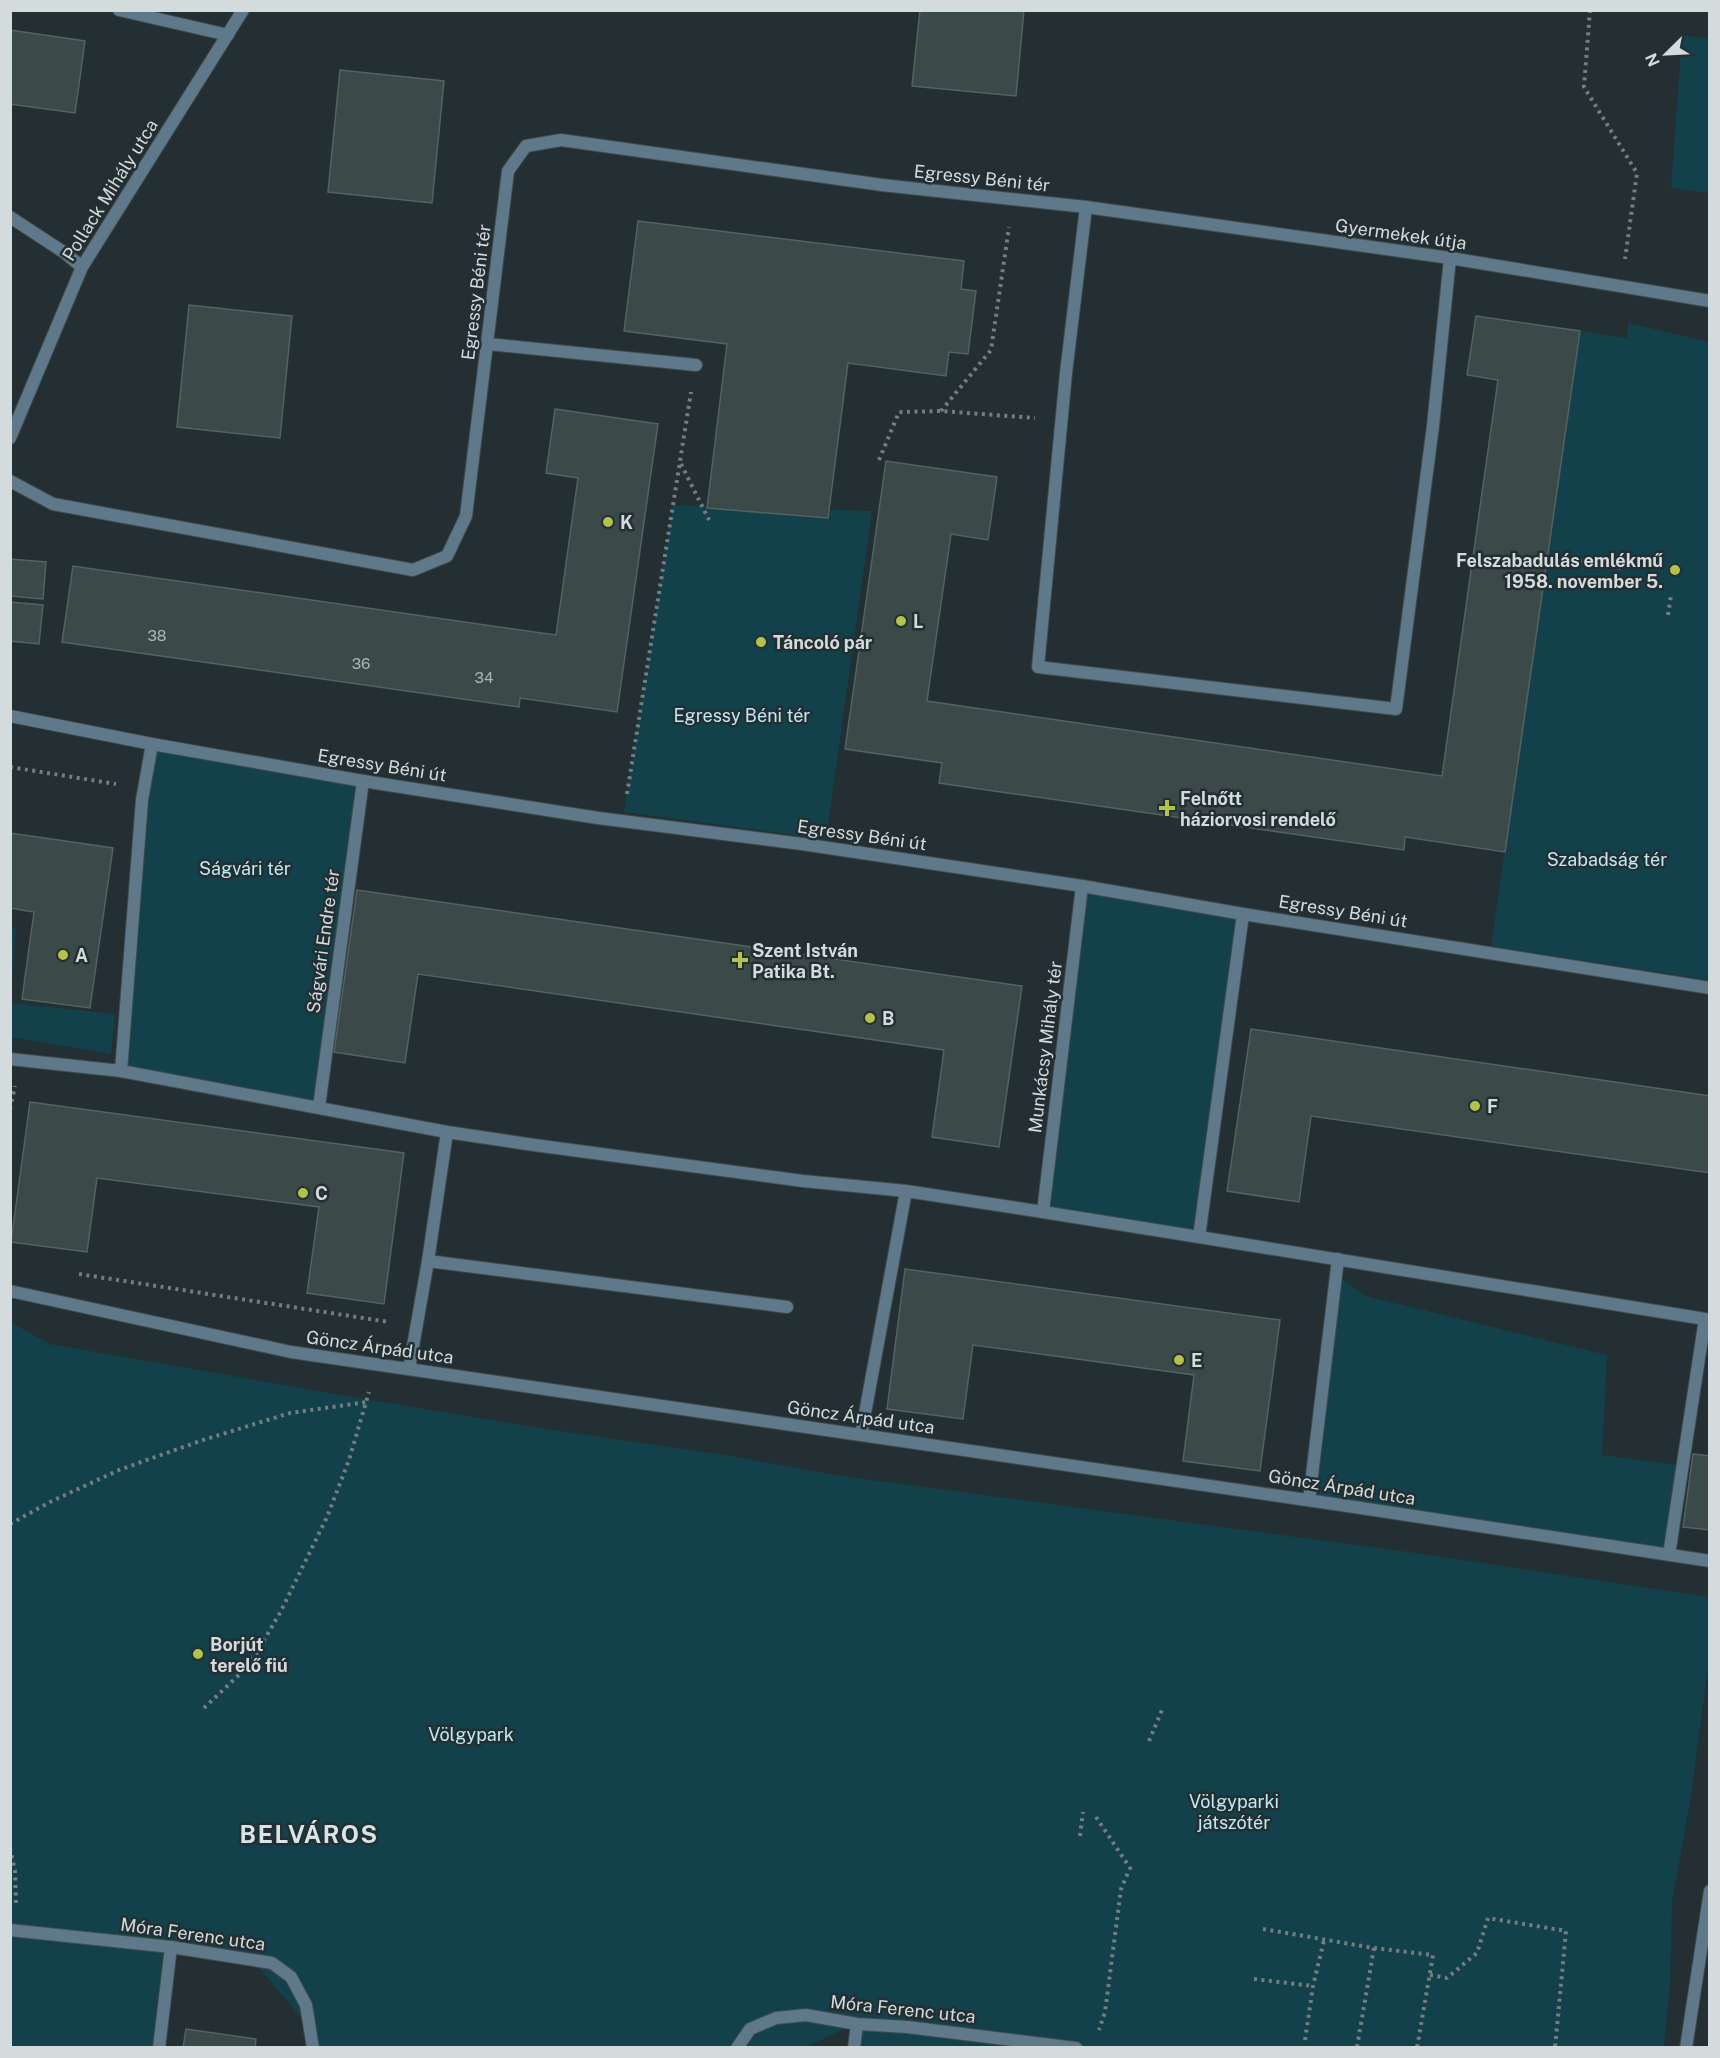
<svg xmlns="http://www.w3.org/2000/svg" width="1720" height="2058" font-family="'Public Sans',sans-serif">
	<style>
		.green { fill: #13414b }
		.building { fill: #3b4948; stroke: #546262; stroke-width: 1.5 }
		.lines { fill: none; stroke-linecap: round; stroke-linejoin: round }
		.pedestrian-casing { stroke: #3f4b4d; stroke-width: 14 }
		.minor-casing { stroke: #3f4b4d; stroke-width: 14 }
		.path { stroke: #747e81; stroke-width: 4; stroke-dasharray: 3 4.5; stroke-linecap: butt }
		.pedestrian { stroke: #5f798a; stroke-width: 12 }
		.minor { stroke: #5f798a; stroke-width: 12 }
		.poi-dot { fill: #b3c24b; stroke: #232f32; stroke-width: 2 }
		.labels { text-anchor: middle; dominant-baseline: central; stroke-width: 5; stroke-linejoin: round; paint-order: stroke }
		.number-label { font-size: 15px; fill: #aeb6b8 }
		.street-label { font-size: 18px; fill: #d4dbdd; stroke: #232f32 }
		.poi-label { font-size: 18px; font-weight: bold; fill: #d4dbdd; stroke: #232f32; text-anchor: start }
		.park-label { font-size: 18px; fill: #beeaf5; stroke: #232f32 }
		.district-label { font-size: 24px; font-weight: bold; letter-spacing: 1.5px; fill: #d6e5e9; stroke: #232f32 }
	</style>
	<rect width="100%" height="100%" fill="#232f32"/>
	<path class="green" d="M1682 35 1709 39V193L1671 188Z
		M1628 323 1709 342V980L1491 946 1580 331 1627 338Z
		M673 505 872 511 826 839 624 812Z
		M152 744 363 781 319 1107 121 1071Z
		M1082 886 1243 914 1199 1237 1043 1212Z
		M11 927 16 928 11 992 10 927Z
		M11 1003 115 1014 111 1054 11 1037Z
		M1336 1275 1366 1296 1607 1355 1602 1455 1683 1466 1669 1555 1309 1500Z
		M10 1322 50 1344 358 1398 553 1430 725 1455 842 1476 1416 1553 1709 1597V1660L1691 1796 1672 1902 1670 1986 1664 2047H854L856 2024 804 2048 313 2047 309 2027 252 1959 172 1947 159 2047H11Z"/>
	<path class="building" d="M920 10H1024L1016 96 912 86Z
		M10 30 85 41 75 113 10 104Z
		M340 70 444 81 432 203 328 192Z
		M638 221 964 261 961 289 976 291 968 354 949 352 946 376 848 363 828 518 707 508 727 344 624 331Z
		M189 305 292 316 280 438 177 427Z
		M1476 316 1580 331 1505 852 1405 837 1404 850 939 783 942 763 845 749 886 461 997 477 988 540 951 534 927 701 1442 776 1498 380 1467 375Z
		M555 409 658 424 617 712 520 698 519 707 62 642 73 566 556 635 578 478 546 473Z
		M10 559 46 562 43 599 10 596Z
		M10 602 43 605 39 644 10 641Z
		M10 833 113 848 90 1008 22 999 34 912 10 908Z
		M357 890 1022 986 999 1147 932 1137 944 1050 418 974 405 1063 334 1052Z
		M1251 1029 1710 1096V1173L1311 1116 1299 1202 1227 1191Z
		M30 1102 404 1153 384 1304 307 1293 319 1207 97 1178 87 1252 11 1242Z
		M905 1269 1280 1320 1260 1471 1183 1461 1194 1375 973 1345 963 1419 887 1409Z
		M1693 1454 1710 1456V1530L1683 1527Z
		M186 2029 256 2039 255 2048H183Z"/>
	<g class="lines">
		<defs>
			<path id="pedestrian" d="M1082 886 1243 914
				M1043 1212 1199 1237"/>
			<path id="minor" d="M119 10 228 35
				M1086 207 1066 373 1038 667 1396 709 1433 426 1450 258
				M10 217 65 253 82 267
				M488 344 696 365
				M10 438 82 267 243 10
				M10 481 53 504 413 570 447 556 466 516 508 171 526 146 561 140 882 185 1086 207 1450 258 1710 301
				M10 716 152 744 363 781 598 818 802 844 1082 886 1043 1212 906 1191 803 1181 534 1145 447 1132 121 1071 10 1059
				M121 1071 142 800 152 744
				M319 1107 363 781
				M428 1261 787 1307
				M10 1291 291 1352 1341 1505 1710 1561
				M409 1369 428 1261 447 1132
				M861 1435 906 1191
				M1309 1500 1338 1259
				M1669 1555 1705 1319 1199 1237 1243 914 1710 988
				M10 1930 171 1947 272 1963 291 1977 306 2005 313 2048
				M159 2048 171 1947
				M737 2048 750 2029 776 2018 806 2015 857 2024 907 2027 1076 2048
				M854 2048 857 2024
				M1686 2048 1710 1891"/>
		</defs>
		<use href="#pedestrian" class="pedestrian-casing"/>
		<use href="#minor" class="minor-casing"/>
		<path class="path" d="M1590 10 1584 87 1637 173 1625 259
			M941 411 991 350 1009 227
			M879 460 899 412 941 411 1035 418
			M681 464 709 520
			M1581 561 1623 568
			M1668 615 1671 595
			M10 767 116 784
			M627 794 691 392
			M10 1109 15 1086
			M79 1274 389 1322
			M10 1524 50 1502 119 1470 200 1441 290 1413 367 1402
			M204 1708 242 1672 256 1654 281 1611 327 1517 349 1460 369 1392
			M1149 1741 1162 1710
			M1096 1817 1130 1868 1121 1889 1105 2012 1099 2030
			M1080 1836 1083 1812
			M10 1848 15 1871 16 1903
			M1263 1929 1374 1948 1433 1955 1417 2048
			M1430 1975 1447 1978 1477 1953 1488 1918 1566 1931 1555 2048
			M1254 1979 1313 1986
			M1305 2040 1313 1986 1324 1940
			M1357 2047 1374 1948"/>
		<use href="#pedestrian" class="pedestrian"/>
		<use href="#minor" class="minor"/>
	</g>
	<g class="poi-dot">
		<circle cx="608" cy="522" r="6"/>
		<circle cx="1675" cy="570" r="6"/>
		<circle cx="901" cy="621" r="6"/>
		<circle cx="761" cy="642" r="6"/>
		<path d="M1164 799h6v6h6v6h-6v6h-6v-6h-6v-6h6z"/>
		<circle cx="63" cy="955" r="6"/>
		<path d="M737 951h6v6h6v6h-6v6h-6v-6h-6v-6h6z"/>
		<circle cx="870" cy="1018" r="6"/>
		<circle cx="1475" cy="1106" r="6"/>
		<circle cx="303" cy="1193" r="6"/>
		<circle cx="1179" cy="1360" r="6"/>
		<circle cx="198" cy="1654" r="6"/>
	</g>
	<g class="labels">
		<g class="number-label">
			<text x="157" y="635">38</text>
			<text x="361" y="663">36</text>
			<text x="484" y="677">34</text>
		</g>
		<g class="street-label">
			<text transform="translate(982 178) rotate(6)">Egressy Béni tér</text>
			<text transform="translate(110 190) rotate(-58)">Pollack Mihály utca</text>
			<text transform="translate(1401 234) rotate(8)">Gyermekek útja</text>
			<text transform="translate(476 292) rotate(-83)">Egressy Béni tér</text>
			<text transform="translate(382 765) rotate(9)">Egressy Béni út</text>
			<text transform="translate(862 835) rotate(8)">Egressy Béni út</text>
			<text transform="translate(1343 911) rotate(9)">Egressy Béni út</text>
			<text transform="translate(323 941) rotate(-82)">Ságvári Endre tér</text>
			<text transform="translate(1045 1047) rotate(-83)">Munkácsy Mihály tér</text>
			<text transform="translate(380 1347) rotate(8)">Göncz Árpád utca</text>
			<text transform="translate(861 1417) rotate(8)">Göncz Árpád utca</text>
			<text transform="translate(1342 1487) rotate(9)">Göncz Árpád utca</text>
			<text transform="translate(193 1934) rotate(8)">Móra Ferenc utca</text>
			<text transform="translate(903 2009) rotate(6)">Móra Ferenc utca</text>
		</g>
		<g class="poi-label">
			<text x="620" y="522">K</text>
			<text x="1663" y="560" text-anchor="end">Felszabadulás emlékmű<tspan x="1663" dy="21">1958. november 5.</tspan></text>
			<text x="913" y="621">L</text>
			<text x="773" y="642">Táncoló pár</text>
			<text x="1180" y="798">Felnőtt<tspan x="1180" dy="21">háziorvosi rendelő</tspan></text>
			<text x="752" y="950">Szent István<tspan x="752" dy="21">Patika Bt.</tspan></text>
			<text x="75" y="955">A</text>
			<text x="882" y="1018">B</text>
			<text x="1487" y="1106">F</text>
			<text x="315" y="1193">C</text>
			<text x="1191" y="1360">E</text>
			<text x="210" y="1644">Borjút<tspan x="210" dy="21">terelő fiú</tspan></text>
		</g>
		<g class="park-label">
			<text x="742" y="715">Egressy Béni tér</text>
			<text x="1607" y="859">Szabadság tér</text>
			<text x="245" y="868">Ságvári tér</text>
			<text x="471" y="1734">Völgypark</text>
			<text x="1234" y="1801">Völgyparki<tspan x="1234" dy="21">játszótér</tspan></text>
		</g>
		<g class="district-label">
			<text x="309" y="1834">BELVÁROS</text>
		</g>
	</g>
	<rect width="1720" height="2058" fill="none" stroke="#d4dbdd" stroke-width="24"/>
	<g transform="translate(1666 54) rotate(246)" stroke="#232f32" stroke-width="4.5" paint-order="stroke">
	<path d="M0-4.5L10 22L0 15L-10 22Z" fill="#d4dbdd"/>
	<text y="-9" font-size="16" font-weight="bold" text-anchor="middle" fill="#d4dbdd">N</text>
	</g>
</svg>
